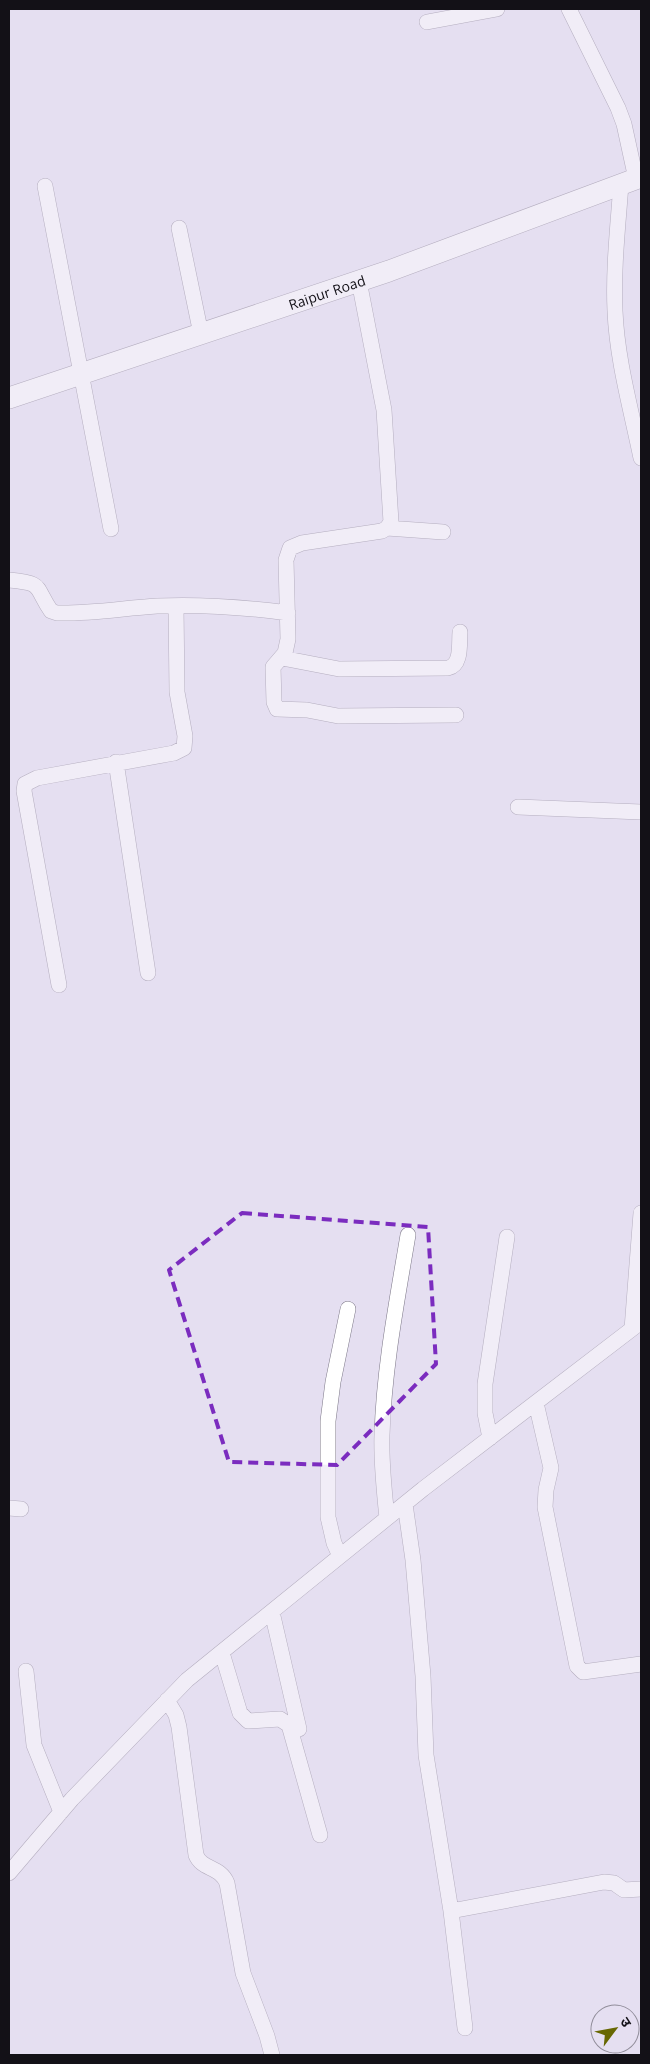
<svg xmlns="http://www.w3.org/2000/svg" width="650" height="2064" font-family="'Open Sans','Noto Sans Devanagari',sans-serif">
	<style>
		.lines { fill: none; stroke-linecap: round; stroke-linejoin: round }
		.minor-casing { stroke: #7a7585; stroke-width: 16 }
		.secondary-casing { stroke: #7a7585; stroke-width: 22 }
		.minor { stroke: #fff; stroke-width: 15 }
		.secondary { stroke: #fff; stroke-width: 21 }
		.marked { fill: none; stroke: #7b2cbf; stroke-width: 4; stroke-dasharray: 10 6; stroke-linejoin: round }
		.labels { text-anchor: middle; dominant-baseline: central; stroke-width: 5; stroke-linejoin: round; paint-order: stroke }
		.street-label { font-size: 14px; fill: #131117; stroke: #e5dff1 }
	</style>
	<rect width="100%" height="100%" fill="#e5dff1"/>
	<g class="lines">
		<defs>
			<path id="minor" d="M569 9 618 108 624 124 636 179
				M427 22 497 9
				M621 184C618 226 613 269 615 311 617 360 631 409 641 458
				M45 186 111 529
				M179 228 201 334
				M359 281 384 410 391 522 387 528 382 531 302 543 290 548 286 560 288 639 285 653 273 667 274 702 277 709 307 710 338 716 456 715
				M387 528 443 532
				M9 580C44 583 34 586 51 611L57 613C90 614 124 608 157 606 203 604 243 607 288 613
				M282 658 339 669 448 668C462 665 459 644 460 632
				M116 762 148 973
				M518 807 641 812
				M59 985 24 791 25 784 37 778 174 753 184 748 185 736 177 692 176 606
				M632 1329 641 1213
				M536 1403 551 1468 546 1490 545 1507 577 1666 583 1672 641 1664
				M490 1438 485 1413V1384L507 1237
				M405 1504 413 1560 423 1676 426 1755 451 1911 465 2028
				M9 1508 21 1509
				M387 1518C384 1490 381 1462 382 1435 384 1367 397 1301 408 1235
				M340 1556 334 1543 328 1517V1421L333 1382 348 1309
				M272 1612 299 1729
				M222 1653 240 1713 248 1721 280 1719 289 1725 320 1835
				M26 1671 34 1745 61 1812
				M167 1700 176 1715 179 1727 196 1855C202 1870 220 1866 227 1883L243 1973 267 2036 272 2055
				M9 1873 72 1799 187 1680 423 1489 641 1322
				M451 1911 604 1882 614 1883 624 1890 641 1889"/>
			<g id="secondary">
				<path id="s1" d="M9 398 389 271 641 177"/>
			</g>
		</defs>
		<use href="#minor" class="minor-casing"/>
		<use href="#secondary" class="secondary-casing"/>
		<use href="#minor" class="minor"/>
		<use href="#secondary" class="secondary"/>
	</g>
	<path d="M0 0H650V2064H0ZM242 1213 428 1227 436 1364 337 1465 229 1462 169 1270Z" fill="#e5dff1" fill-opacity=".55" fill-rule="evenodd"/>
	<path class="marked" d="M242 1213 428 1227 436 1364 337 1465 229 1462 169 1270Z"/>
	<g class="labels">
		<g class="street-label">
			<text stroke="none"><textPath href="#s1" startOffset="335">Raipur Road</textPath></text>
		</g>
	</g>
	<rect width="650" height="2064" fill="none" stroke="#131117" stroke-width="20"/>
	<g transform="translate(615 2029) rotate(58)"><circle r="24" fill="#e5dff1" stroke="#918d9a"/>
	<path d="M0-4L9 19L0 12L-9 19Z" fill="#676702"/>
	<text y="-8" font-size="14" font-weight="bold" text-anchor="middle" fill="#131117">उ</text>
	</g>
</svg>
